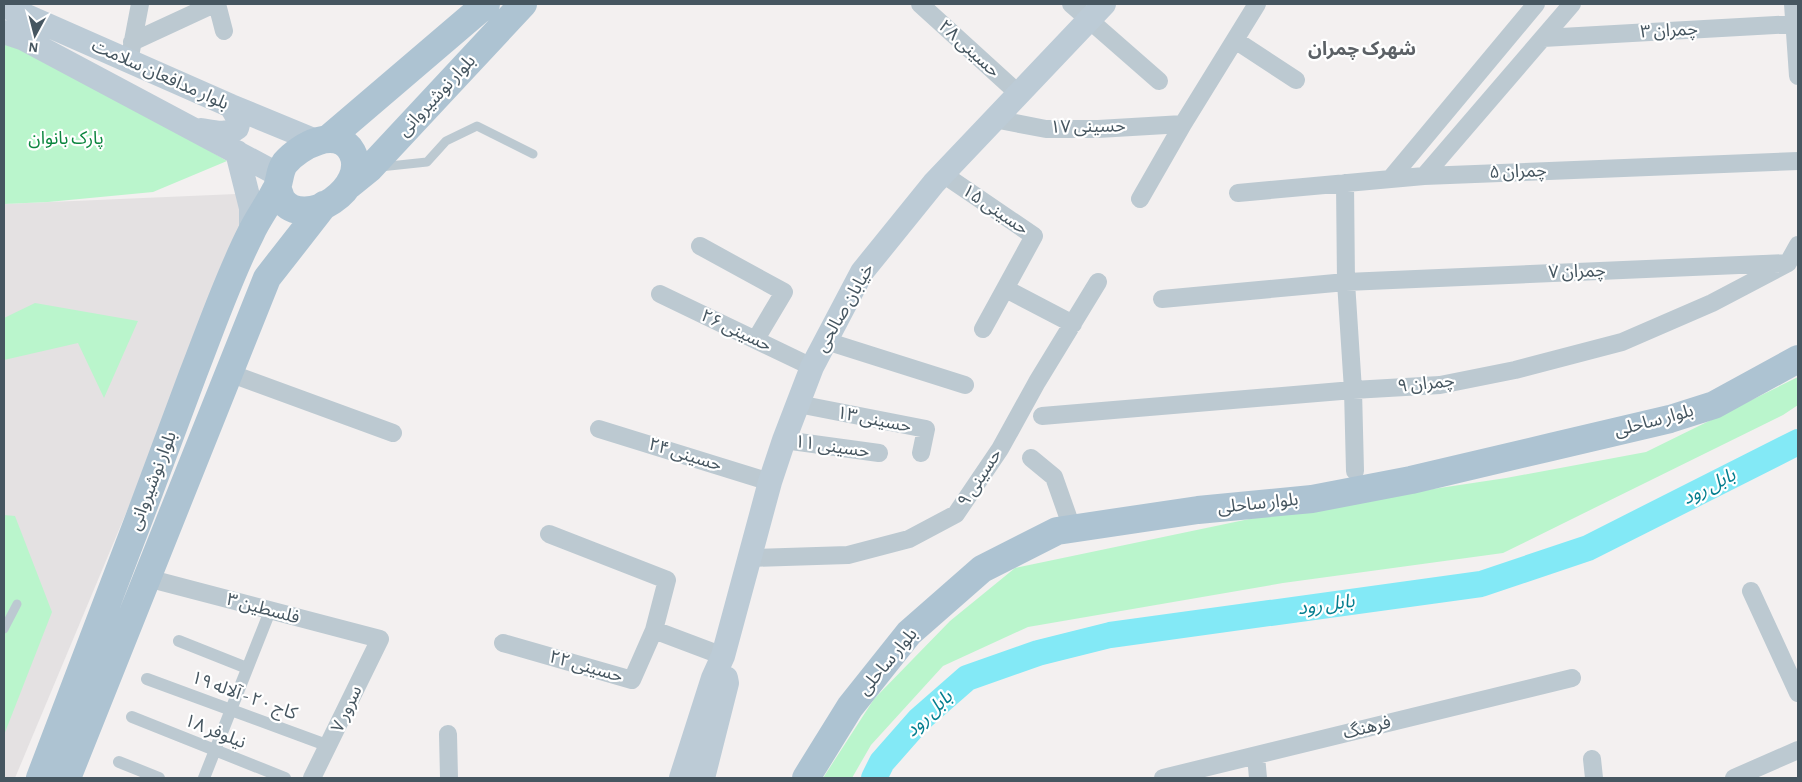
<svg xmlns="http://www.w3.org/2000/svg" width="1802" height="782" font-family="'Alegreya Sans','Noto Sans Arabic',sans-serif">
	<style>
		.education { fill: #e4e1e2 }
		.green { fill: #baf5cc }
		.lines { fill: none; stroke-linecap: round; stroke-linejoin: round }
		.river { stroke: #83e9f6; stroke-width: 26 }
		.service { stroke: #bcc9d1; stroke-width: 9 }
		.pedestrian { stroke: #bcc9d1; stroke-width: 12 }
		.minor { stroke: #bcc9d1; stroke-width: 18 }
		.secondary { stroke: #bccbd6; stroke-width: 24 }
		.primary { stroke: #adc3d2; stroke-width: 28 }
		.labels { text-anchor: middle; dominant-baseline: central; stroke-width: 4.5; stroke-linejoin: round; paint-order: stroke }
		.street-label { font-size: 18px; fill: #465660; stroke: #fff }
		.park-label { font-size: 18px; fill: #0c863f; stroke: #fff }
		.neighbourhood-label { font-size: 19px; font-weight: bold; fill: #5c6166; stroke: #fff }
		.water-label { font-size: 19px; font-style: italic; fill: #047e8f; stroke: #fff }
	</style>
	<rect width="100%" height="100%" fill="#f3f0f0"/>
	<path class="education" d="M236 194 243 215 242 236 15 778H4V204Z"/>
	<path class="green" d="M4 41 75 72 227 161 153 192 48 202 4 204Z
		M35 303 138 321 104 398 78 343 4 360V318Z
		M1798 377V405L1783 415 1503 553 1283 583 1028 627 943 666 871 745 852 778H823L874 699 950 621 1015 568 1287 511 1506 478 1646 452Z
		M4 515 15 516 52 612 4 735Z"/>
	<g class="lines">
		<path class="river" d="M874 778 882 762 919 720 967 678 1038 653 1110 635 1481 584 1588 548 1798 442"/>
		<path class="service" d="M380 167 427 162 446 141 477 126 533 154
			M4 629 17 604"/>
		<path class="pedestrian" d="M179 641 247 668
			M147 679 329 746
			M132 717 285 778
			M119 762 159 778
			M204 778 270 611"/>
		<path class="minor" d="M217 4 224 31
			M920 4 1019 94
			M1071 4 1159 81
			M1793 4 1798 76
			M1543 38 1795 24
			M1235 40 1296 80
			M132 42 214 4
			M131 51 140 4
			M994 119 1046 129H1098L1183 124
			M943 174 1034 236 983 329
			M1424 176 1572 4
			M1391 178 1536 4
			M1345 183 1346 282 1353 390 1355 471
			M1238 193 1424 176 1798 161
			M1140 199 1183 124 1257 4
			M700 246 784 292 756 339
			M1006 289 1073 324
			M660 294 812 367
			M1162 299 1346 282 1788 263 1798 245
			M826 341 965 385
			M229 373 393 433
			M798 404 926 429 921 453
			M1042 416 1353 390 1440 385 1515 370 1622 342 1712 303 1788 263
			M599 429 770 482
			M784 440 879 453
			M1031 458 1054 477 1072 528
			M549 534 667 580 654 630
			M750 558 848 555 909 539 956 514 1000 449 1037 382 1098 282
			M147 578 380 639 312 778
			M1751 591 1798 693
			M503 643 632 680 654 630 723 656
			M448 734 449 778
			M1256 756 1258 778
			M1592 759 1594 778
			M1163 778 1572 678
			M1734 778 1798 750"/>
		<path class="secondary" d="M4 6 231 106 316 141
			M4 32 22 38 279 175
			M201 130C213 132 227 136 237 128L239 120 231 106
			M237 152 251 208V232
			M681 778 713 678 723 656 770 482 784 440 812 367 862 272 934 183 1104 4
			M703 778 727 683 726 678"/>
		<path class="primary" d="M328 139 486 4
			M349 185 370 168 523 4
			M40 778C92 644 143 509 193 374 211 328 229 276 251 233 258 218 268 205 275 191 281 182 278 173 285 163 299 146 338 125 352 152 370 187 305 231 282 200 280 197 279 191 277 188
			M67 778 267 278 324 205
			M806 778 850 707 909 633 982 569 1057 531 1198 510 1312 499 1411 480 1551 447 1670 419 1714 405 1798 359"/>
	</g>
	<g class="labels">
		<g class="street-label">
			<text transform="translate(1669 31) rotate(-3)">چمران ۳</text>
			<text transform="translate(969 49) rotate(42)">حسینی ۲۸</text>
			<text transform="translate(160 75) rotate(24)">بلوار مدافعان سلامت</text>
			<text transform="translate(437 96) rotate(-47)">بلوار نوشیروانی</text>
			<text transform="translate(1088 127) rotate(-1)">حسینی ۱۷</text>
			<text transform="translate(1518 172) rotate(-2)">چمران ۵</text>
			<text transform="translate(995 210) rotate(34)">حسینی ۱۵</text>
			<text transform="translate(1577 272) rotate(-2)">چمران ۷</text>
			<text transform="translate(845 308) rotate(-60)">خيابان صالحی</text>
			<text transform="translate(736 331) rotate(25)">حسینی ۲۶</text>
			<text transform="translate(1426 384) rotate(-6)">چمران ۹</text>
			<text transform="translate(874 420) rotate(11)">حسینی ۱۳</text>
			<text transform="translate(1654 421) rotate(-15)">بلوار ساحلی</text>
			<text transform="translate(832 447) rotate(8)">حسینی ۱۱</text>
			<text transform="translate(685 455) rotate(17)">حسینی ۲۴</text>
			<text transform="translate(980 478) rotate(-57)">حسینی ٩</text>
			<text transform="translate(153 481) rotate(-69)">بلوار نوشیروانی</text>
			<text transform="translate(1258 504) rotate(-6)">بلوار ساحلی</text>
			<text transform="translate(263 609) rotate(15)">فلسطین ۳</text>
			<text transform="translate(888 662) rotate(-50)">بلوار ساحلی</text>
			<text transform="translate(586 667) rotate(16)">حسینی ۲۲</text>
			<text transform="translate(244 696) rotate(20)">کاج ۲۰ - آلاله ۱۹</text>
			<text transform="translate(347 709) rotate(-65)">سرور ۷</text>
			<text transform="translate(1367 728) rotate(-14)">فرهنگ</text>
			<text transform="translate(215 732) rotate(22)">نیلوفر ۱۸</text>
		</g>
		<g class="park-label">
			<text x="66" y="139">پارک بانوان</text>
		</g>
		<g class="neighbourhood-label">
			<text x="1362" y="49">شهرک چمران</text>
		</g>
		<g class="water-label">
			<text transform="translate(1709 487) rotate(-27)">بابل رود</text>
			<text transform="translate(1326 605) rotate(-8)">بابل رود</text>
			<text transform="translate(929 714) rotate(-44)">بابل رود</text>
		</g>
	</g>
	<rect width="1802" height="782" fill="none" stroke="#465660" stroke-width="10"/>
	<g transform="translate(35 35) rotate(187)" stroke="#ffffff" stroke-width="4" paint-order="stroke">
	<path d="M0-4L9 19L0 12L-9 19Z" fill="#465660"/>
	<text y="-8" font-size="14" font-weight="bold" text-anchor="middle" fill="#465660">N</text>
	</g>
</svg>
